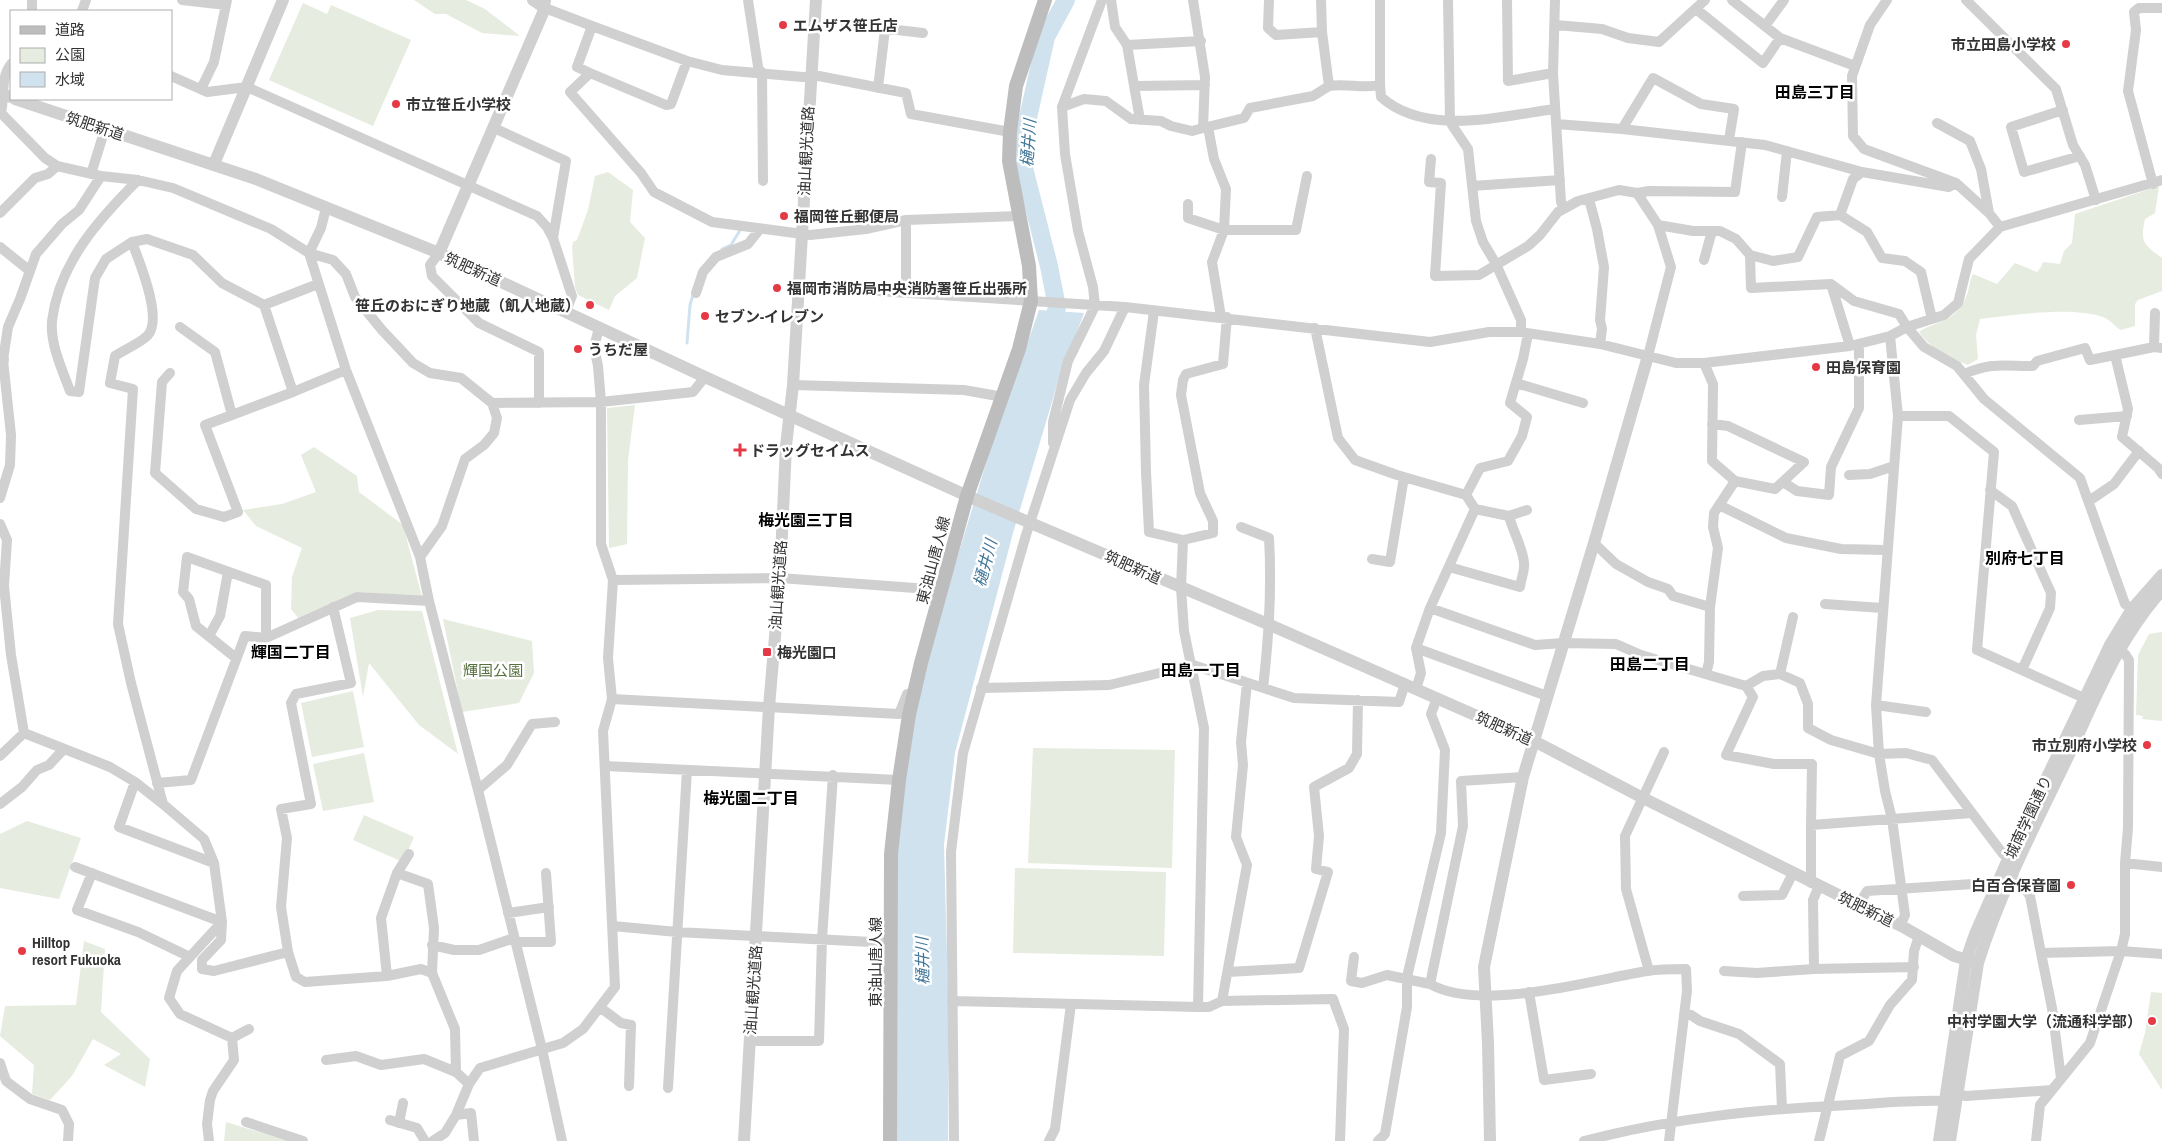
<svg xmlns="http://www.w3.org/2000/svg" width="2162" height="1141" font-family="'Archivo Narrow','Noto Sans JP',sans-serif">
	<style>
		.green { fill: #e6ecdf }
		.water { fill: #cfe2ee }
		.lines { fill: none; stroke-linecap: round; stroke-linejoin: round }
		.stream { stroke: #cfe2ee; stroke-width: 3 }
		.river { stroke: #cfe2ee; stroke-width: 18 }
		.minor { stroke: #d0d0d0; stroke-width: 10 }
		.tertiary { stroke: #d0d0d0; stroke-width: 12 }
		.secondary { stroke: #bdbdbd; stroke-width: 14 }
		.poi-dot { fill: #e63946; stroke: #fff; stroke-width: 2 }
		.labels { text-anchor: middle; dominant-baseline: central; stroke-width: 5; stroke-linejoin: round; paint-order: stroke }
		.poi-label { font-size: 15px; font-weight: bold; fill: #333; stroke: #fff; text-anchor: start }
		.street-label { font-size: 15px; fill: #333; stroke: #fff }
		.park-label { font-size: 15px; fill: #56703f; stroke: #fff }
		.neighbourhood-label { font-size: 16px; font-weight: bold; fill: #000; stroke: #fff }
		.water-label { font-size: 16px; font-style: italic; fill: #3f7597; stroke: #fff }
	</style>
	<rect width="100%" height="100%" fill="#fff"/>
	<path class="green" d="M414 0H466L485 9 520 36 482 33 446 14H435Z
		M303 3 327 14 331 5 411 40 373 126 269 80Z
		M608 172 633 190 630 222 645 238 637 278 615 296 609 310 578 295 575 287 572 247 573 242 577 240 588 210 595 176Z
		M2159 186 2155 213 2145 219C2140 242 2143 244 2162 258V291L2138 300 2135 304V326L2121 330C2115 327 2112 321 2103 317 2072 306 2013 315 1980 319L1976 335 1978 359 1968 365C1948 358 1931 349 1919 332 1941 318 1953 324 1966 297 1970 289 1969 281 1973 274L1997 284 2015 263 2037 272 2041 267 2043 262 2060 264 2064 251 2072 243 2075 214Z
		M635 405 628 460 627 544 609 548 607 408Z
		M314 447 357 476 359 492 403 525 422 597 359 592 299 619 291 609 292 577 302 548 256 526 243 510 282 504 316 492 301 455Z
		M378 610 422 611 458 754 419 725 369 663 363 697 350 618Z
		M443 619 532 641 534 673 519 703 462 712Z
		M2162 632V721L2142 719 2143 716 2136 715 2138 655 2149 634Z
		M353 691 364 747 312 757 301 703Z
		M1033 748 1175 750 1172 868 1028 863Z
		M364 753 374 802 323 811 313 764Z
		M364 815 414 837 403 862 353 840Z
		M27 821 81 838 59 899 0 888V834Z
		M1015 868 1166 872 1164 956 1013 953Z
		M84 941 105 949 101 1012 150 1059 145 1087 104 1065 121 1054 93 1039 72 1076 50 1100 32 1094 34 1065 0 1036 5 1006 76 1005Z
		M2151 992 2162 993V1090L2139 1054 2145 1033Z
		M226 1122 288 1141H224Z"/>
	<path class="water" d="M1039 310 1084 313 1057 385 1013 533 955 753 944 845 948 993V1141H897L896 909 898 821 917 706 937 624 991 447Z"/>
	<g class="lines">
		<path class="stream" d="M722 249 731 245 742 227
			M687 343 690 305 693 295"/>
		<path class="river" d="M1050 335 1057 307 1049 266 1024 168 1025 131 1046 37 1066 0"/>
		<path class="minor" d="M182 0 226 5
			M546 0 545 8 592 26 577 67 590 73 570 92 641 173 654 192 712 222 810 235 866 229 906 220 1020 216
			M748 0 759 73
			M1111 0 1115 27 1127 45 1140 120
			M1193 0 1205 77 1203 128 1244 118 1250 108 1313 96 1329 86
			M1269 0 1268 28 1276 35 1322 32 1329 86C1346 83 1363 89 1380 85
			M1321 0 1322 32
			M1380 0V85L1381 97C1426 137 1501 116 1555 109
			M1448 0 1450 122 1468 149 1476 221 1483 242 1496 264 1521 320V332
			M1507 0 1508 81 1553 73
			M1555 0 1553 73 1561 202 1564 209
			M1732 0 1780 38 1855 66
			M1887 0 1870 25 1852 76 1853 136 1864 149 1956 183 1989 213 2000 227
			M1966 0 2056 89 2073 145 2085 165 2096 200
			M1696 9 1763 63 1780 38
			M32 11V0
			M82 11 86 0
			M846 24 923 33
			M1556 25 1602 29 1628 38 1659 42 1705 0
			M592 26 687 61 722 70 803 77 819 76 906 93 911 114 1010 132
			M1765 26 1784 0
			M1127 45 1201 41
			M11 64C0 78 5 96 1 113L45 158 57 166 101 176
			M762 72 763 181
			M590 73 666 105 671 104 687 61
			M171 76 207 92 247 87 537 216 547 227 553 238 572 296 566 311
			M1135 86 1205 85
			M878 88 885 29
			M201 89 214 62 227 0
			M1062 107 1084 99 1106 101 1131 119 1161 121 1171 126 1192 131 1203 128
			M2063 110 2011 127 2024 172 2080 156
			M1937 123 1970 141 1981 169 1989 213
			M1556 124 1622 129 1765 145 1862 172 1949 187 1956 183
			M1208 127 1214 159 1226 189 1224 230 1212 262 1221 317
			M494 128 566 161 553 238
			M1622 129 1653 78 1701 104 1734 109 1729 140
			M1431 159 1429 182 1441 183 1435 276 1479 275 1528 246 1540 235 1558 212 1578 201 1619 190 1637 193 1658 225 1671 267 1648 356
			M1862 172 1853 179 1840 215 1817 217 1798 257 1773 261 1750 255 1751 288 1831 284 1854 301 1899 314 1907 327 1924 347 1957 366 1984 399 2080 478 2125 604 2132 609
			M91 174 105 129
			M138 180C99 219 59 263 52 321 50 344 62 369 70 391L79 392 95 278 106 259 132 242C139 261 163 318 148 335 142 342 124 350 115 356L110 383 133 389 118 624 131 683 163 804 204 839 214 863 222 922 221 940 202 960V969L214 971 288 952 296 977 305 982 387 976 381 918 397 873 409 854
			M2153 184 2128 91 2136 30 2134 12 2139 8H2162
			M1472 186 1560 180
			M1637 193 1649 191 1735 192 1742 142
			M1782 197 1787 151
			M1589 199 1597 229 1604 267 1600 320 1602 329 1600 344
			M1188 204V218L1224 230H1296L1307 176
			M326 208 321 228 309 253 346 370 420 557 429 601 478 790 542 1049 562 1141
			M0 213 35 178 48 174 57 166
			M1840 215 1867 232 1882 258 1905 261 1921 272 1932 319
			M906 220V292
			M1658 225 1693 231H1720L1736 239 1750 255
			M132 242 147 239 193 255 222 283 264 305 293 392 346 370
			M0 247 30 271
			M439 253 430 265 432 276 479 323 539 352V403
			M1704 260 1712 231
			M1831 284 1850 346
			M799 286 1125 307 1430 342 1489 332H1521L1600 344 1676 363H1704L1850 346 1890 336 1907 327 1944 315 1958 303 1969 259 2000 227 2162 180
			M696 293 703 272 716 257 748 244 760 229
			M264 305 318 284
			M1154 311 1144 385 1146 472 1149 532 1183 540 1181 588 1184 631 1204 728 1198 1007
			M180 327 215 352 232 415 293 392
			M1315 328 1338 438 1355 460 1397 475 1466 495 1475 509 1430 608 1416 648 1421 673 1416 689
			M1890 336 1898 416 1876 705 1879 754 1885 791 1892 819 1905 915 1900 926
			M2154 347 2155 313
			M2162 348 2154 347 2115 355 2128 409 2122 437 2158 468 2162 474
			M1704 363 1713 384 1712 461 1735 481 1714 513 1713 527 1718 548 1710 607 1709 662 1706 674
			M170 373 162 382 155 473 196 509 224 517 238 512 205 425 232 415
			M1964 374C1992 362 2004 366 2033 366L2037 361 2085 348 2090 360 2115 355
			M1516 383 1583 403
			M793 385 964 390 1003 397
			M1898 416H1949L1994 452 1977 650 2084 698
			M2079 420 2127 416
			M1712 424 1728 426 1804 462 1775 489 1735 481
			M1053 443V422L1068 361 1095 306 1093 287 1078 231 1065 154 1062 107 1102 0
			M1849 475 1870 474 1894 466
			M1783 482 1797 491 1829 495 1831 467 1859 408V344
			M1990 490 2012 506 2051 593 2050 608 2022 670
			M1466 495 1480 468 1508 461 1522 436 1527 417 1510 403 1523 359 1528 334
			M0 498 10 465 11 435 3 360 8 327 20 299 36 254 62 224 79 210 101 176 138 180 173 188 271 229 309 253 333 260 346 274 355 297 382 330 413 363 430 373 461 378 492 403 601 402 693 392 705 377
			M2089 501 2114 484 2139 451
			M1719 505 1786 538 1841 549 1886 550
			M1509 516 1527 510
			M0 524 7 540 4 586 11 655 24 733 110 767 135 782 163 804
			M1241 527 1269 538C1272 589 1269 637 1263 688
			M1183 540 1213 533V521L1200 493 1181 395 1183 380 1186 374 1223 364 1227 317
			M1594 543 1616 564 1648 582 1668 589 1673 596 1710 607
			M420 557 442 526 465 459 484 445 494 433 497 418 492 403
			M1372 559 1390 562 1404 477
			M1449 567 1520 587C1521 579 1525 570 1524 563 1523 548 1513 532 1509 516L1475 509
			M613 580 780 578 942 590
			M1825 604 1882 608
			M1430 608 1535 645 1563 643 1616 644 1641 655 1746 686 1763 676 1780 674
			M1793 617 1780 674 1800 683 1808 704V728L1831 740 1879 754 1906 753 1932 760 2003 854 2009 857
			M209 636 220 616 228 572
			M1416 648 1547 696
			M236 658 196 626 189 599 183 592 187 557 266 585V638
			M1746 686 1753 697 1726 755 1774 764H1812L1811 825 1972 813
			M981 688 1109 685 1193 665 1294 698 1399 702 1405 684
			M612 699 899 714 907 694 915 692
			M1876 705 1926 712
			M0 756 24 733
			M605 766 899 780
			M1523 777 1461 781 1463 826 1430 984C1481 1013 1591 980 1647 971 1660 969 1673 969 1686 969L1687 991 1669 1141
			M135 782 119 827 214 863
			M157 783 191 780 245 636 266 638 357 597 429 601
			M478 790 507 765 532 724 555 722
			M0 804 22 787 37 770 49 765 64 749
			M2125 863 2162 867
			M75 867 222 922 177 971 169 998 180 1014 232 1038 249 1029
			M92 873 77 910 138 932 190 957
			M397 873 428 884 434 928 432 973
			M2010 877 2021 883 2030 896 2041 953 2121 951 2162 954
			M1811 883V825
			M1743 896 1782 895 1793 873
			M1858 906 1867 891 1988 883 1996 886
			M508 913 549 907
			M613 926 677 932 891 943
			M515 942H551L546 873
			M432 945 454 950H479L514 938
			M288 952 281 907 287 838 281 809 311 804 291 703 296 694 351 683 333 607
			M2041 953 2052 1008 2061 1078
			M1354 957 1351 981 1362 983 1387 975 1430 984
			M1814 969 1813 900 1819 886
			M1649 971 1626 889 1625 836 1664 752
			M1724 971 1757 973 1814 969 1914 967
			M1228 972 1299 968 1328 872 1316 869 1319 836 1314 787 1349 768 1357 754 1358 700
			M387 976 421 969 432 973 455 1029 456 1072 469 1084
			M1529 992 1544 1080 1591 1074
			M952 1001 1198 1007H1209L1222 1001 1247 865 1236 837 1243 765 1241 742 1247 683
			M1222 1001 1333 999 1344 1029 1340 1141
			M601 1008 621 1023 631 1025 629 1086
			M1684 1014 1691 1015 1700 1021 1739 1034 1780 1064 1782 1109
			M749 1041H819L822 939 833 775
			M326 1060 356 1056 381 1065 424 1059 456 1072
			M0 1063 6 1081 30 1099 62 1110 69 1124 68 1141
			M668 1088 687 770
			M1957 1094 1966 1096 2052 1090
			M456 1115 471 1113 474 1141
			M390 1120 417 1128 425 1141
			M246 1122 303 1141
			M399 1123 403 1103
			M209 1141 207 1124 210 1100 213 1091 234 1060 232 1038
			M433 1141 445 1133 456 1115 469 1084 480 1068 563 1043 583 1029 615 987 603 731 612 699 608 658 613 580 601 544V402L598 366 594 347 599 328
			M954 1141 951 852 963 753 1026 535 1070 400 1086 373 1104 351 1125 307
			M1049 1141 1055 1129 1071 1004
			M1378 1141 1385 1134 1407 1007V977L1441 833 1445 750 1431 714 1437 698
			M1584 1141C1672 1118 1760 1109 1850 1105 1882 1103 1914 1100 1945 1101
			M1819 1141 1840 1056 1869 1041 1890 1005 1912 980 1914 951 1919 936
			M2036 1141 2040 1105 2090 1043 2121 951 2125 934V863L2128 828 2129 660 2125 654 2113 647"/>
		<path class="tertiary" d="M0 94 11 97
			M15 99 256 179 439 253 705 377 972 498 1270 625 1534 741 1643 798 1905 928 1954 956 1978 963
			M214 164 283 0
			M439 253 545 8 533 0
			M0 361 3 360
			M744 1141 769 707 780 578 786 446 793 385 816 0
			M1490 1141 1488 1043 1484 967 1523 777 1594 543 1648 356
			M1939 1141 1966 960 1975 934 2009 857 2110 645 2132 609 2162 575
			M1950 1141 1978 963C2000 893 2034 827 2066 761 2095 700 2116 642 2162 590"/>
		<path class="secondary" d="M890 1141 891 854 899 780 909 715 921 663 967 496 1019 349 1031 301 1029 266 1009 161 1010 132 1016 86 1045 0"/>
	</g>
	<g class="poi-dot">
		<circle cx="783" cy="25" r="5"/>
		<circle cx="2066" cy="44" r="5"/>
		<circle cx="396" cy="104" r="5"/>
		<circle cx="784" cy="216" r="5"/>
		<circle cx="777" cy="288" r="5"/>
		<circle cx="590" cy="305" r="5"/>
		<circle cx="705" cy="316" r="5"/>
		<circle cx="578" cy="349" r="5"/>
		<circle cx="1816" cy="367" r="5"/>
		<path d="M737.5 442.5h5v5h5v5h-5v5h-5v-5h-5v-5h5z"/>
		<rect x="762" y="647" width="10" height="10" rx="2.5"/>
		<circle cx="2147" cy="745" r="5"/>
		<circle cx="2071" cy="885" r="5"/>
		<circle cx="22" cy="951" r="5"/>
		<circle cx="2152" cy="1021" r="5"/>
	</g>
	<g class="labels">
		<g class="poi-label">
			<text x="793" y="25">エムザス笹丘店</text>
			<text x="2056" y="44" text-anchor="end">市立田島小学校</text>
			<text x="406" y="104">市立笹丘小学校</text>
			<text x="794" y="216">福岡笹丘郵便局</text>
			<text x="787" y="288">福岡市消防局中央消防署笹丘出張所</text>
			<text x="580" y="305" text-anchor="end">笹丘のおにぎり地蔵（飢人地蔵）</text>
			<text x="715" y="316">セブン-イレブン</text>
			<text x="588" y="349">うちだ屋</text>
			<text x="1826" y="367">田島保育園</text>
			<text x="750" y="450">ドラッグセイムス</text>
			<text x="777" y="652">梅光園口</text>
			<text x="2137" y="745" text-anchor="end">市立別府小学校</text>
			<text x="2061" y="885" text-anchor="end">白百合保音圖</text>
			<text x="32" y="942">Hilltop<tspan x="32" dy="17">resort Fukuoka</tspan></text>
			<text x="2142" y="1021" text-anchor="end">中村学園大学（流通科学部）</text>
		</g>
		<g class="street-label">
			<text transform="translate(95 126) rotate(18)">筑肥新道</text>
			<text transform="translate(806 151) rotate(-87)">油山観光道路</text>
			<text transform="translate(473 269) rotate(24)">筑肥新道</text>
			<text transform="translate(933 560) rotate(-75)">東油山唐人線</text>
			<text transform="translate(1133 567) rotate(24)">筑肥新道</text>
			<text transform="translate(778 585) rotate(-86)">油山観光道路</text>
			<text transform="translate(1504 728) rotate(24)">筑肥新道</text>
			<text transform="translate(2028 817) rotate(-65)">城南学園通り</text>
			<text transform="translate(1866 909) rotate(26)">筑肥新道</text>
			<text transform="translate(875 962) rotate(-90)">東油山唐人線</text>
			<text transform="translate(753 990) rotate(-86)">油山観光道路</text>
		</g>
		<g class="park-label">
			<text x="493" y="670">輝国公園</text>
		</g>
		<g class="neighbourhood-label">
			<text x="1815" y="92">田島三丁目</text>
			<text x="806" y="520">梅光園三丁目</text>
			<text x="2025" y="558">別府七丁目</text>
			<text x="291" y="652">輝国二丁目</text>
			<text x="1650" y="664">田島二丁目</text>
			<text x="1201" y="670">田島一丁目</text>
			<text x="751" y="798">梅光園二丁目</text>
		</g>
		<g class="water-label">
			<text transform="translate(1028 143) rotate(-86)">樋井川</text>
			<text transform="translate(985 563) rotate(-75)">樋井川</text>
			<text transform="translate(922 961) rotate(-91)">樋井川</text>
		</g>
	</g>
	<rect x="10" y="10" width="162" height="90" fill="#ffffff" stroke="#adadad"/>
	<rect x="20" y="26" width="25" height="8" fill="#bdbdbd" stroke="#adadad"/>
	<text x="55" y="35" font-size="15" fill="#333333">道路</text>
	<rect x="20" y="48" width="25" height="15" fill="#e6ecdf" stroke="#adadad"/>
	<text x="55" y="60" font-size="15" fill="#333333">公園</text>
	<rect x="20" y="72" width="25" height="15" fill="#cfe2ee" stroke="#adadad"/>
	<text x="55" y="85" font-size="15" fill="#333333">水域</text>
</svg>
